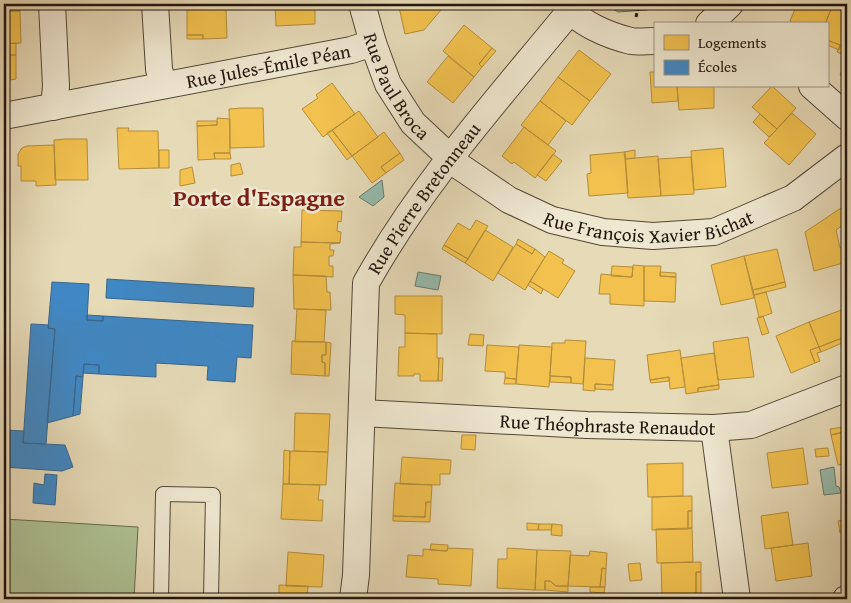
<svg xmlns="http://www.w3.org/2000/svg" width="851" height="603" font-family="'Gentium Book Plus',serif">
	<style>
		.green { fill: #aec193; stroke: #686b50 }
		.water { fill: #96bbac; stroke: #68796d }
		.homes { fill: #f2c14e; stroke: #b48d3b }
		.schools { fill: #3f88c5; stroke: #37668e }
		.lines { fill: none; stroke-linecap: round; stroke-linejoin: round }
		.lane-casing { stroke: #544638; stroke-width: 16 }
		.street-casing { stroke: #544638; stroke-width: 28 }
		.path { stroke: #23150e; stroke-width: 3; stroke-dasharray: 4 2.5; stroke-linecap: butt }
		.lane { stroke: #efe7d0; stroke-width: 14 }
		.street { stroke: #efe7d0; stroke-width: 26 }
		.labels { text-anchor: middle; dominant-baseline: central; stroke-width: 5; stroke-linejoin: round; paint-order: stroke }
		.street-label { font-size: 19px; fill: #23150e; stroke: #efe7d0 }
		.district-label { font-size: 24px; font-weight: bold; fill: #7a1f14; stroke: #efe7d0 }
	</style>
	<rect width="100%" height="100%" fill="#e6dab7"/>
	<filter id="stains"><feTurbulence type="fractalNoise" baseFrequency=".004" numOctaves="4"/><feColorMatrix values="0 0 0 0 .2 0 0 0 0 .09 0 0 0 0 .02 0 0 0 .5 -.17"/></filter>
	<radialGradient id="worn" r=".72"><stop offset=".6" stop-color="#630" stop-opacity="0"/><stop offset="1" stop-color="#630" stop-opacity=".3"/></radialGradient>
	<path class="green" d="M605 4H662L647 10 618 12Z
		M4 519 138 527 134 599H4Z"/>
	<path class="water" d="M382 180 384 197 373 206 359 197Z
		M418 272 441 276 438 290 415 286Z
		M834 467 836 486 839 487 841 493 824 495 820 470Z"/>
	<path class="homes" d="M4 4H20V11H4Z
		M193 4H225L226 8 193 9Z
		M275 4H315V24L276 26Z
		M394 4H446L424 30 405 34 399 7 395 8Z
		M797 4H833L825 24H795L790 21Z
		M832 7 847 13V56L837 52 840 45 827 40V24H825Z
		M226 8 227 38 203 39V35H187V9Z
		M4 11H20L21 43 4 44Z
		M464 25 492 48 479 64 482 67 474 77 443 51Z
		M187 35H203V39H187Z
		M827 40 840 45 839 50 827 45Z
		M16 43V55H10V80H4V44Z
		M492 48 496 51 482 67 479 64Z
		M579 50 611 74 590 101 558 77Z
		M10 55H16V79L10 80Z
		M448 56 474 77 453 103 427 82Z
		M847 57V78L840 75Z
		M650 72H655V86H677L678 101 652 103Z
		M558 77 590 101 572 125 540 101Z
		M332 83 355 114 323 137 302 109 318 98 316 95Z
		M677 86H714V108L679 110Z
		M772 86 796 108 777 129 752 107Z
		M540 101 566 121 548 145 521 125Z
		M242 108H263L264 147 230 148 229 109Z
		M359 111 378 137 352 156 332 130Z
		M792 113 816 134 789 165 764 143Z
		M760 114 777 129 769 137 753 122Z
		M217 118 230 119V153H214L215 159 198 160 197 126 217 125Z
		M197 121H217V125L197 126Z
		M524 127 556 151 535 178 514 162 512 164 502 156Z
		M117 128H129L128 131H158L159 168 119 169Z
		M332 130 352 156 347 160 327 133Z
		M384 132 400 153 381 167 386 173 372 183 352 156Z
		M66 139H87L88 180H55L54 140Z
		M54 145 56 185 36 186V181H21V166H18V154L22 148 27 146Z
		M723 148 726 187 694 190 691 151Z
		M159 150H169V168H159Z
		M635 150V158L625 159 624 152Z
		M625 152 628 193 589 196 587 174 591 173 590 155Z
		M214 153H230L231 159H215Z
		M400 153 404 160 386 173 381 167Z
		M553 154 562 161 546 181 537 175Z
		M658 156 661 196 628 198 625 159Z
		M691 157 694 194 661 196 658 159Z
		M240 163 243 174 231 176V165Z
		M192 167 195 183 180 186V170Z
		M847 204V222L836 230 840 248 847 246V262L814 271 805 232Z
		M302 210 342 211 341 222 338 221 337 231 341 232 340 243 301 242Z
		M476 220 488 226 468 259 444 245 458 223 470 230Z
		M485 230 513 247 493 281 465 263Z
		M518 239 535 249 532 254 516 244Z
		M301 242 340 243 330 244V250H334L333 256H329V266H333V277L293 275 294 247H301Z
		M516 244 532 254 535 249 545 257 525 290 498 273Z
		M444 245 468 259 465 263 442 249Z
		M777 249 785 282 753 290 744 256Z
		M549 251 564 260 562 263 575 271 558 298 530 281Z
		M744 256 754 298 721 305 711 265Z
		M633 265 644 266V306L610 304V294H599L601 274 632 277Z
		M612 266 633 267 632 277 611 276Z
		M644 266H661L660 276 676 277 675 302 644 301Z
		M660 272 676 273V277L660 276Z
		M293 275 326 276 327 292H330L331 310 294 309Z
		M530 281 543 289 541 294 528 285Z
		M785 282 786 287 754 295 753 290Z
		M766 292 772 313 759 318 754 295Z
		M395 296H442V334L405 333V315L395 314Z
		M297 309 326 310 324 342H295Z
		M844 309 847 318V336L819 347 809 322Z
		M763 316 769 333 762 335 757 318Z
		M809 322 819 347 810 350 815 363 791 373 776 336Z
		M405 333 437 334V358H439L438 381H420V374H414V376H398L399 347H405Z
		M470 334 484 335 483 346 468 345Z
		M847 336V341L821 352 819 347Z
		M748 337 754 377 718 380 713 342Z
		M565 340 586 341 583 384 571 383V377L550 376 552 343H565Z
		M292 341 326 342V355H322V362L325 363V376L291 374Z
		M326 342 331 343 329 376H325V363L322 362V355H326Z
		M487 345 519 347 516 379 505 378V372L485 371Z
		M519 345 552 347 549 387 516 384Z
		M819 347 821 352 817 353 820 361 815 363 810 350Z
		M680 350 685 387 670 389 669 377 650 380 647 355Z
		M714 353 719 385 698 388V392L686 394 681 358Z
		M439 358H443L442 381H438Z
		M585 358 615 360 613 385 595 384V391L583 390Z
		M550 376 571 377V383L550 382Z
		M669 377V381L651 383 650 380Z
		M505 378 516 379V384H504Z
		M595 384 613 385V390L595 389Z
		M719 385V389L698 392V388Z
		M295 413 330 414 328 452 294 451Z
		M847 426V463L838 465 831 435 844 432 843 427Z
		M843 427 844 432 831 435 830 429Z
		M462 435H476L475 450 461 449Z
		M803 448 808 484 772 488 767 453Z
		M828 448 829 456 816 457 815 449Z
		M284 450 290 451 289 484H283Z
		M290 451 328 452 326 485 289 484Z
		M402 457 451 460 450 474H440V485L400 484Z
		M683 463V496L648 497 647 464Z
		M395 483 432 485 431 502H426L425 517 393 516Z
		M283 484 320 485 318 500H323L322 521 281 519Z
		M692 496V511H688V529L652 530V497Z
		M426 502H431L430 522 393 521V516L425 517Z
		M688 511H692V528L688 529Z
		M788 512 793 545 765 549 761 516Z
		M847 519V544L845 532 840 533 838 521Z
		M527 523 539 524 538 530H527Z
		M539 524H552L551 530H538Z
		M552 524 562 525V536L551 535Z
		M692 528 693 562 657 563 656 529Z
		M808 543 812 576 776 581 771 548Z
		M431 544 448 545 447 551 430 550Z
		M448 548 473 549 471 586 438 584V579L406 577 408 555 423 556V549L447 551Z
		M507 548 537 550 535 590 497 588 498 559H507Z
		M537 550 571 551 568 586H556L550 581H545V590H535Z
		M590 551 607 553 606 569 602 568 600 587 568 586 570 555 589 556Z
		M288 552 324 555 322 587 286 586Z
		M701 562V572H696V595L662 596 661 563Z
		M640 563 642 580 630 581 628 564Z
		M602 568 606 569 605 587H600Z
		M696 572H701V594L696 595Z
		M545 581H550L556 586H568V592L545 590Z
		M279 585 308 586 307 599H279Z
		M590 587H605L604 593 590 592Z"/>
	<path class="schools" d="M107 279 254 288 253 307 106 298Z
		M52 282 89 284 87 320 103 321V316L253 325 251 358 237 357 235 382 207 380 208 366 156 363V377L99 374V365L84 364 83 377 76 376 73 416 47 423 55 329 48 328Z
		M87 315 103 316V321L87 320Z
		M31 324 49 325 48 328 55 329 46 444 23 443Z
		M84 364 99 365V374L83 373Z
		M76 376 83 377 80 414 73 416Z
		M4 430 24 431 23 443 65 445 73 467 62 471 4 467Z
		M45 474 57 475 55 505 33 503 34 483 44 485Z"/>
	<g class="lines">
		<defs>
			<path id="lane" d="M161 599 163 494 213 495 211 599"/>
			<g id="street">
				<path d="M52 4 56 86 54 107"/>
				<path d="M155 4 159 69 163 85"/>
				<path id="s1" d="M362 4 373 43 388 84 413 123 459 166 509 200 552 220 603 232 653 236 714 232 793 198 847 157"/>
				<path d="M566 4C577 23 610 36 631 41 638 42 647 41 655 41"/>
				<path d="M709 24 730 4"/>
				<path d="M812 86 847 117"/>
				<path id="s2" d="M4 116 351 50 373 43"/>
				<path id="s3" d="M362 413 587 425 714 428 751 425 847 388"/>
				<path d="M714 428 737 599"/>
				<path id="s4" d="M353 599 356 575 366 283C421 184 499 98 570 11"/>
				<path d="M846 599H847"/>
			</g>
		</defs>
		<use href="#lane" class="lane-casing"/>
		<use href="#street" class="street-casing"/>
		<path class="path" d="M636 17 639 4"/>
		<use href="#lane" class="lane"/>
		<use href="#street" class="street"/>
	</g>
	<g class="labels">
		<g class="street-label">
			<text stroke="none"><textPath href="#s2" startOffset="269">Rue Jules-Émile Péan</textPath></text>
			<text stroke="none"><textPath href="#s1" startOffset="90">Rue Paul Broca</textPath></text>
			<text stroke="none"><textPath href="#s4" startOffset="419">Rue Pierre Bretonneau</textPath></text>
			<text stroke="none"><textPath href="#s1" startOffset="400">Rue François Xavier Bichat</textPath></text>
			<text stroke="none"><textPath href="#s3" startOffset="246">Rue Théophraste Renaudot</textPath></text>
		</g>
		<g class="district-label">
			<text x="259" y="197">Porte d'Espagne</text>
		</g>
	</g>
	<rect width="851" height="603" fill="none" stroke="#e6dab7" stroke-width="20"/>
	<rect x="5" y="5" width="841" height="593" fill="none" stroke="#23150e" stroke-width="2.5"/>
	<rect x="10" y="10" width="831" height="583" fill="none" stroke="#23150e"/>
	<rect x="654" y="22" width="175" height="65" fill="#efe7d0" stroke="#9d9382"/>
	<rect x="664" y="35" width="25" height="15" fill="#f2c14e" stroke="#9d9382"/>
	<text x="698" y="48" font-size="15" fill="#23150e">Logements</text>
	<rect x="664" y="60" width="25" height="15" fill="#3f88c5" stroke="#9d9382"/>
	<text x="698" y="72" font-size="15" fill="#23150e">Écoles</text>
	<rect width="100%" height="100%" filter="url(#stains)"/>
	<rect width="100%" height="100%" fill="url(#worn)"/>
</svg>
